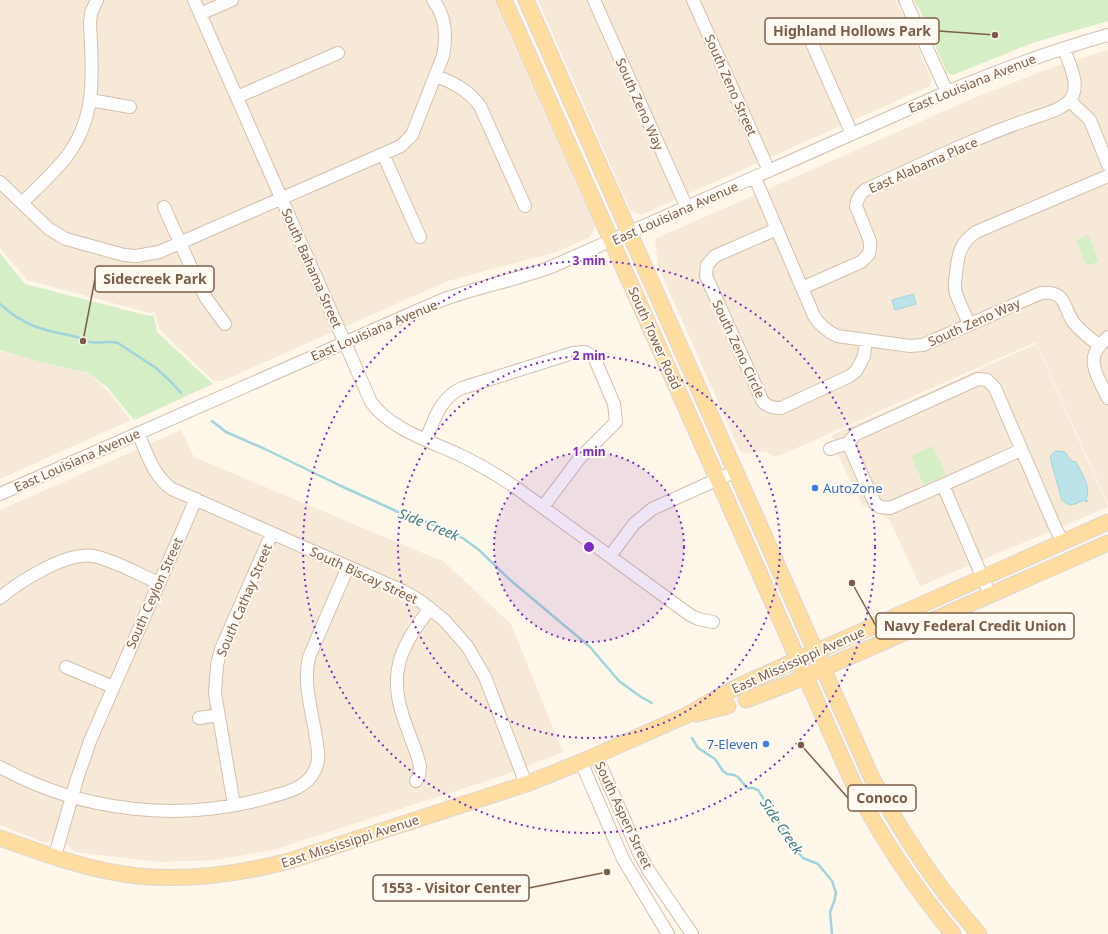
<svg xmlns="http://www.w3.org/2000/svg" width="1108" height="934" font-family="'Noto Sans',sans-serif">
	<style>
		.residential { fill: #f6e9d7 }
		.green { fill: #d5eec6 }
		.water { fill: #bce3ea; stroke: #a1d3dd }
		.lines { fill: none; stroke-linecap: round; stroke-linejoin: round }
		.stream { stroke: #a1d3dd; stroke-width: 2.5 }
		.minor-casing { stroke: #d2bfad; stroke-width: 14 }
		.major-casing { stroke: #ddd5d0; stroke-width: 17 }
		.minor { stroke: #fff; stroke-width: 12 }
		.major { stroke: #ffdda0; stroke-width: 15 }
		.ring { fill: none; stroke: #7b2cbf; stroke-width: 2; stroke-dasharray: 2 4 }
		.shop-dot { fill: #3f7fe0; stroke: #fffaf2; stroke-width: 1.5 }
		.labels { text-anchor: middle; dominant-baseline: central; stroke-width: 4; stroke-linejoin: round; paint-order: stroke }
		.street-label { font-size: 13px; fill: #7c5d4a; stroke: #fffaf2 }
		.shop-label { font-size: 13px; fill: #366cbe; stroke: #fffaf2; text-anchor: start }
		.water-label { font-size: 14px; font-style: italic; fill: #3f7b89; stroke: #fffaf2 }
		.centre { fill: #7b2cbf; stroke: #fffaf2; stroke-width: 2 }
		.ring-label { font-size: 12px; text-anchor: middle; font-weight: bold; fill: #7b2cbf; stroke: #fffaf2; stroke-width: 4; stroke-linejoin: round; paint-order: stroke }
		.leader { fill: none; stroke: #7c5d4a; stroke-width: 1.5 }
		.callout-dot { fill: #7c5d4a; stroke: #fffaf2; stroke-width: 1.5 }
		.callout { fill: #fffaf2; stroke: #7c5d4a; stroke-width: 1.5 }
		.callout-label { font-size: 14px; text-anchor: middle; font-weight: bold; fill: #7c5d4a }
	</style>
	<rect width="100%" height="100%" fill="#fef7ea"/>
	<path class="residential" d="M0 0H494L595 226 590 237 556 252 448 281 222 381H213L159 329 155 311 150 313 27 280 0 248Z
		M538 0H895L906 21 931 78 930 86 641 215 630 210Z
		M1108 50V504L1036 342 781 455 774 456 766 452 759 451 744 454 739 449 658 266 655 239 974 98 1056 66Z
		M1036 344 1108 507 920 586 889 519 862 505 839 457 832 435Z
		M0 351 89 374 107 390 131 420 0 479Z
		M181 430 194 457 437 559 443 561 511 624 563 752 502 776 273 850 216 860 160 862 74 852 69 845 51 841 45 843 0 825V510Z"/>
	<path class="green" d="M913 0H1108V21L1032 43 953 75 947 73 920 10Z
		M1088 235 1099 261 1087 266 1076 240Z
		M0 253 25 284 149 316 154 315 157 332 213 384 134 420 107 387 88 373 33 360 0 350Z
		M933 446 946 475 924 485 911 456Z"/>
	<path class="water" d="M913 294 916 304 895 310 892 300Z
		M1056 451 1065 452 1071 461 1076 462C1081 472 1092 488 1086 499L1088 501 1086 502 1084 500 1075 504 1069 505 1062 500 1051 461C1050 456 1051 454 1056 451Z"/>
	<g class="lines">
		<path class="stream" d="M0 304C24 326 42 330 73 336 79 337 84 341 90 342 99 344 109 340 118 343L156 368 172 383 181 393
			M212 421 226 432 265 449 341 486 396 511 448 530 464 539 479 550 509 579 590 647 619 681 641 697 652 703
			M692 738 698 748 715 759 723 771 727 774 734 775 738 777 747 788H753L758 790 784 831 793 840 796 850 803 858 818 864 832 881 836 893 834 902 830 912 832 934"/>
		<defs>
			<path id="minor" d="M194 0 371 402C390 429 430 441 460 455 479 464 497 475 515 487L690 615 698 619 713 622
				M594 0 687 208
				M693 0 769 171
				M905 0 947 92
				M200 14 232 0
				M818 36 810 39 852 134
				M436 76C454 83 468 90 480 106L525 206
				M237 97 338 53
				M90 100 130 107
				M1070 101 1090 120 1108 165
				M383 154 420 237
				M755 178 814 316C820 326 827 331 837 336L910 346 923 345 1041 293C1068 291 1062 307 1074 323 1081 332 1091 339 1100 346
				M0 182 49 229 66 239 124 255 136 256 159 252 383 154 401 146 412 135 443 56C447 36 446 16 433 0
				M22 203C37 188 54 173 67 156 98 115 92 70 90 23L91 13 97 0
				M164 207 199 285 206 298 225 324
				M777 229 715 256 707 265 706 276 763 402C769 407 773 408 781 408L850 376 856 371 860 364 864 356 866 340
				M802 288 861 262 869 254 870 247V241L856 206C857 199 859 195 865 190 918 166 972 139 1027 120 1040 115 1065 110 1072 97 1080 83 1068 62 1064 48
				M969 324C965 314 959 303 956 293 954 287 955 280 956 274 958 255 959 244 976 232L1108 176
				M1108 337C1104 341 1099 346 1096 351 1088 365 1102 385 1108 398
				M138 433C147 453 153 476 172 489L403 591 419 600 444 620 467 646 485 677 526 784
				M426 439C435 418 440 398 462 388L573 353 585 352 594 357 614 404 616 422 579 459 543 507
				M848 443 856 434 978 379 987 380 995 388 1055 527 1063 542
				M830 449 848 443 871 495 875 503 880 507 890 508 943 485 990 595
				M943 485 1021 450
				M0 494 442 300C478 287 516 280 551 267L947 92C1000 70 1053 50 1108 35
				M610 556 634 524 652 509 736 471
				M0 598C20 581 66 552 93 556 112 559 140 575 159 583
				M66 667 113 687
				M199 718 218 715
				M596 755 639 853 649 871 692 934
				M581 762 623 859 668 934
				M0 767C81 812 181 823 270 797 287 792 307 788 315 770 321 758 317 745 315 732 311 707 303 682 309 657L348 567
				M416 781 419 776 420 766C416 748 407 731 402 713 388 669 404 642 430 608
				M234 805 215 693 217 665 221 649 272 533
				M55 856 77 779 90 741 196 499"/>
			<path id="major" d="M504 0 853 783C881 838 914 887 953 934
				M526 0 870 774C900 831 935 885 979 934
				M746 700 788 684 1108 543
				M696 714 728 706
				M0 838C44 854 91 871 138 876 189 881 239 874 289 861L526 784 581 762 687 715 709 702 741 685 1108 522"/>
		</defs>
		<use href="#minor" class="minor-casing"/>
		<use href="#major" class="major-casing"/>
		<use href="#minor" class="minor"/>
		<use href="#major" class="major"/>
	</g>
	<circle cx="589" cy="547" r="95" fill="#7b2cbf" fill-opacity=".12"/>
	<g class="ring">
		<circle cx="589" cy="547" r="95"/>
		<circle cx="589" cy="547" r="191"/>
		<circle cx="589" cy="547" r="286"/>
	</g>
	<g class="shop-dot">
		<circle cx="815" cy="488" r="4"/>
		<circle cx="766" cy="744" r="4"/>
	</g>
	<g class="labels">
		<g class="street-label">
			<text transform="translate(972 83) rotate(-22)">East Louisiana Avenue</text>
			<text transform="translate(731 85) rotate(66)">South Zeno Street</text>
			<text transform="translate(640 104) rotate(66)">South Zeno Way</text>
			<text transform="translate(923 165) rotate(-24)">East Alabama Place</text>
			<text transform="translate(675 213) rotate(-24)">East Louisiana Avenue</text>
			<text transform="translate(312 268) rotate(66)">South Bahama Street</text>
			<text transform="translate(974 322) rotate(-24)">South Zeno Way</text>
			<text transform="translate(374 330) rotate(-23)">East Louisiana Avenue</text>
			<text transform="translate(655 338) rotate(66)">South Tower Road</text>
			<text transform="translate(739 349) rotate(65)">South Zeno Circle</text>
			<text transform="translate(77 460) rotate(-24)">East Louisiana Avenue</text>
			<text transform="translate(364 575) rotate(25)">South Biscay Street</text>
			<text transform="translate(154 593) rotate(-66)">South Ceylon Street</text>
			<text transform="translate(244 600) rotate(-67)">South Cathay Street</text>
			<text transform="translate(798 660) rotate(-24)">East Mississippi Avenue</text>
			<text transform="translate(624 815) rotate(65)">South Aspen Street</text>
			<text transform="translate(350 841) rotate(-18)">East Mississippi Avenue</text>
		</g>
		<g class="shop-label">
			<text x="823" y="488">AutoZone</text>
			<text x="758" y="744" text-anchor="end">7-Eleven</text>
		</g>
		<g class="water-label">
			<text transform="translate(429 524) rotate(22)">Side Creek</text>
			<text transform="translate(782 826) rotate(56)">Side Creek</text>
		</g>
	</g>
	<circle cx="589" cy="547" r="6" class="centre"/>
	<g class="ring-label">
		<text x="589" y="265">3 min</text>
		<text x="589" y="360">2 min</text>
		<text x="589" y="456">1 min</text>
	</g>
	<path class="leader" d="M995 35L939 31M83 341L95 279M852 583L876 626M801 745L848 798M607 872L529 888"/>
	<g class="callout-dot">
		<circle cx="995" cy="35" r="4"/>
		<circle cx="83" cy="341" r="4"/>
		<circle cx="852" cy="583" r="4"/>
		<circle cx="801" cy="745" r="4"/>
		<circle cx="607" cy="872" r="4"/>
	</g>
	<g class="callout">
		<rect x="765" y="18" width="174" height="26" rx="4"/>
		<rect x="95" y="266" width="119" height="26" rx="4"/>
		<rect x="876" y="613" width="198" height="26" rx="4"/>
		<rect x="848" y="785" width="68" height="26" rx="4"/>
		<rect x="373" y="875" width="156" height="26" rx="4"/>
	</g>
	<g class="callout-label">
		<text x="852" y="36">Highland Hollows Park</text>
		<text x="155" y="284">Sidecreek Park</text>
		<text x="975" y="631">Navy Federal Credit Union</text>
		<text x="882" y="803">Conoco</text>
		<text x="451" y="893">1553 - Visitor Center</text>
	</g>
</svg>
